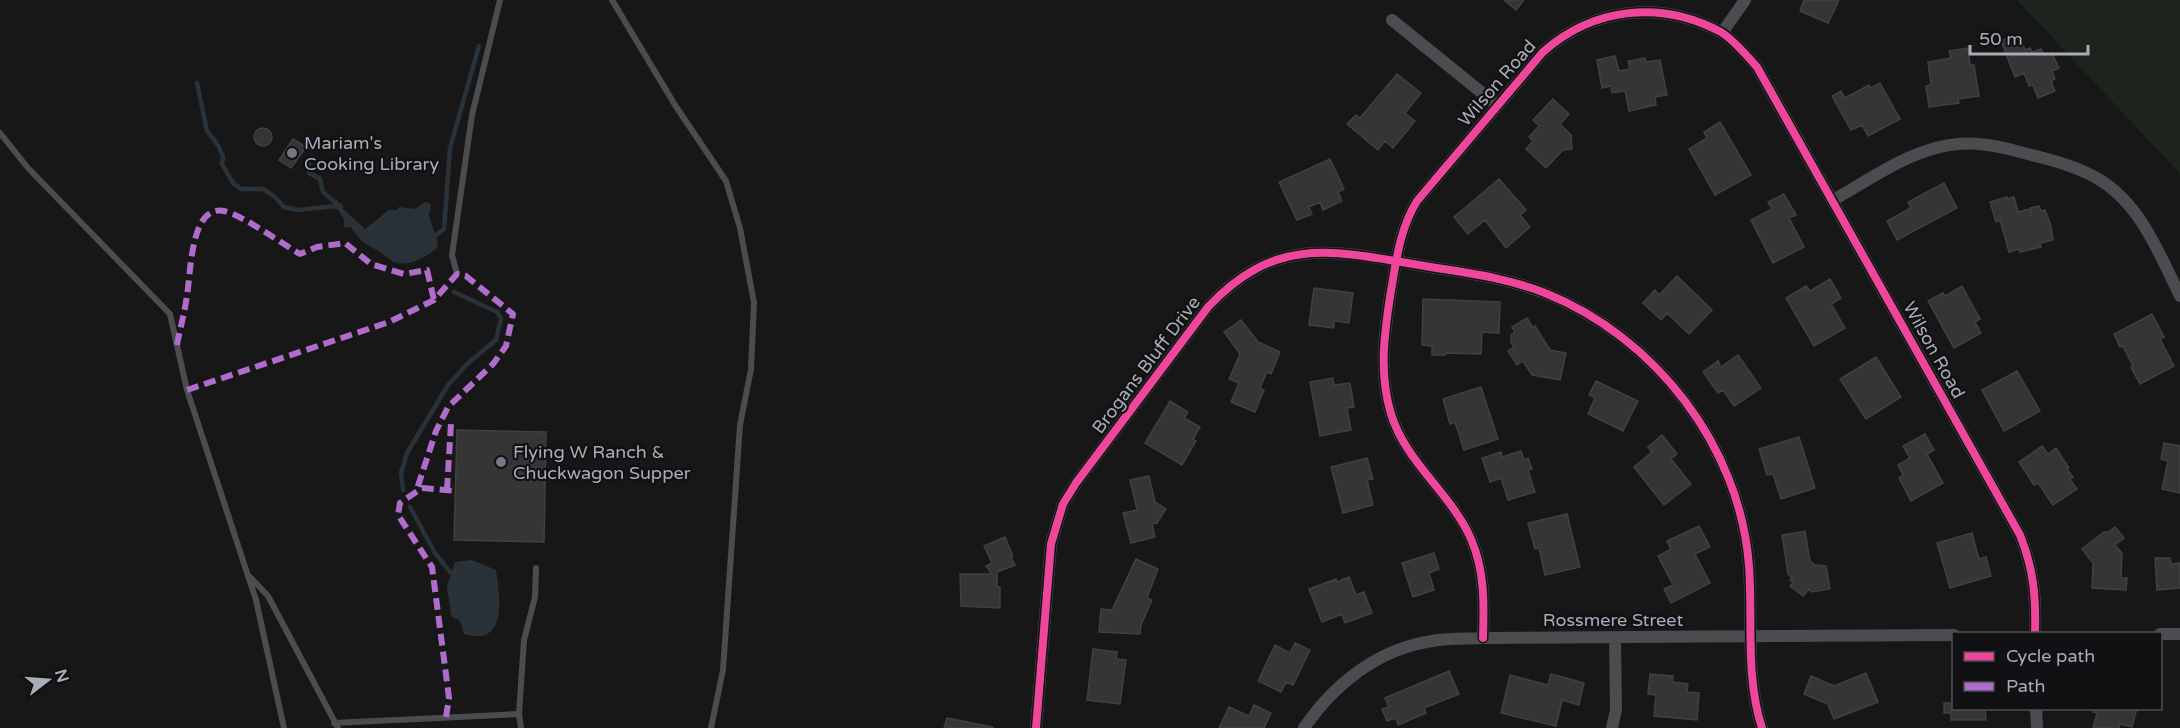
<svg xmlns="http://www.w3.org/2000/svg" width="2180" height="728" font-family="'Varela Round',sans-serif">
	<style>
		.green { fill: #1d241e }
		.water { fill: #2a3239 }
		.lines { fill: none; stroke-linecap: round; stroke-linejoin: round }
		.stream { stroke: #2a3239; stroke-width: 4.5 }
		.building { fill: #353536; stroke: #3f4043; stroke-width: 1.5 }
		.lane { stroke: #4b4c50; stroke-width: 6 }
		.street { stroke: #4b4c50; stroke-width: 12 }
		.quiet { stroke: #b06ccc; stroke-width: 6; stroke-dasharray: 12 6; stroke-linecap: butt }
		.cycleway-casing { stroke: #111113; stroke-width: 11 }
		.cycleway { stroke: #ed469a; stroke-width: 8 }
		.poi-dot { fill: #757880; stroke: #111113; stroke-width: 2 }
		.labels { text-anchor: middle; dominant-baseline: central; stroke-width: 4.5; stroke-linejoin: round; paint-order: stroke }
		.street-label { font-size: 18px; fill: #a8adb8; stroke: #111113 }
		.poi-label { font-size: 18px; fill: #a8adb8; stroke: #111113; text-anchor: start }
	</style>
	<rect width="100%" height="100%" fill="#171717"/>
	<path class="green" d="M2017 0H2180V174Z"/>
	<path class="water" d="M425 202 431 204 429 216 438 242 437 248C428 256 407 268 394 262 389 260 384 254 379 251 366 245 359 240 351 227L345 228 344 226V220L339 211 342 208 365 229 389 210H397L399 207 415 209Z
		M472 560 496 570C500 597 508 647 464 634L460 621 451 616 447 586 455 562Z"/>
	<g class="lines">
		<path class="stream" d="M197 83 207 131 218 145 223 157 222 164 233 183 241 189H263L274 196 284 207 298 210 336 206 341 209
			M309 159V173L320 179 323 192 341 207
			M436 235 444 229 450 148 479 46
			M403 490 401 473 407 453 448 385 467 364 496 340 501 318 497 312 454 292
			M410 507 435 553 450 572"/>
	</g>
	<path class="building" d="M1504 0H1524L1516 10Z
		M1804 0H1839L1828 23 1800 11Z
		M2019 34 2025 50 2030 48 2032 52 2041 49 2044 56 2052 53 2059 68 2052 71 2055 79 2051 81 2055 91 2038 98 2033 85 2029 86 2024 73 2015 77 2001 41Z
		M1968 48 1970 65H1974L1979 96 1958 99 1959 103 1929 107 1926 86 1931 85 1928 62 1951 58 1949 51Z
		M1615 56 1619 71 1630 69 1628 61 1645 58 1646 62 1660 60 1667 95 1655 97 1656 105 1629 111 1625 91 1612 93 1611 86 1602 88 1597 60Z
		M1397 74 1421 93 1405 113 1415 121 1393 148 1385 141 1378 150 1347 124 1356 115 1360 118Z
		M1880 83 1900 119 1868 136 1862 125 1851 130 1832 96 1841 91 1845 98 1869 85 1871 88Z
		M1553 99 1569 114 1560 124 1571 135 1572 149 1563 150 1546 168 1526 149 1533 141 1529 137 1539 126 1533 120Z
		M1720 122 1751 175 1715 195 1689 149 1707 138 1704 132Z
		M254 137a9 9 0 1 1 18 0a9 9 0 1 1-18 0Z
		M293 139 306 147 291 168 279 160Z
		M1330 159 1344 189 1338 192 1342 201 1323 210 1320 202 1309 207 1312 214 1297 220 1279 182Z
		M1499 179 1526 210 1520 215 1530 227 1506 248 1485 220 1468 234 1454 217Z
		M1944 183 1957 208 1897 240 1887 221 1911 208 1908 202Z
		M1784 194 1796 215 1789 218 1804 247 1773 263 1751 220 1772 209 1768 202Z
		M2007 197V199L2014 197 2018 212 2030 209 2032 217 2030 208 2039 206 2041 211 2045 210 2051 226 2053 240 2040 243 2041 247 2020 252 2019 249 2009 252 2000 220 1996 222 1990 202Z
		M1677 276 1712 310 1689 334 1667 313 1661 320 1643 303 1655 290 1659 295Z
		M1830 279 1841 298 1831 304 1845 328 1814 346 1786 298 1806 286 1810 291Z
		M1962 286 1980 319 1975 322 1981 333 1954 348 1928 301 1943 293 1945 296Z
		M1314 288 1353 293 1349 323 1334 321V328L1309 325Z
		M1423 299 1500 302 1499 333 1482 332 1481 354 1445 353V355H1432V346L1422 345Z
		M2152 314 2164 337 2160 339 2174 366 2140 384 2131 367 2133 366 2123 346 2120 347 2114 334Z
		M1527 318 1533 328 1535 326 1550 350 1566 353 1560 380 1532 375 1523 361 1517 365 1508 351 1514 347 1511 342V335L1515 332 1512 327Z
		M1241 320 1258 342 1280 352 1271 374 1267 372 1260 388 1264 390 1255 412 1231 402 1239 383 1229 379 1240 354 1224 332Z
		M1738 355 1761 388 1734 406 1723 390 1718 393 1703 372 1718 361 1721 367Z
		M1876 357 1901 397 1866 419 1840 379Z
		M2017 371 2040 411 2004 431 1982 390Z
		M1333 378 1334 385 1350 383 1354 407 1347 408 1351 430 1320 436 1310 382Z
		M1596 381 1638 401 1623 431 1588 414 1595 398 1589 395Z
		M1481 387 1498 439 1464 450 1455 422 1450 424 1443 399Z
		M1170 401 1188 412 1184 418 1200 427 1193 439 1196 441 1182 465 1145 443Z
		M457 430 546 432 544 542 454 540Z
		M1925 434 1934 450 1927 454 1943 483 1911 501 1899 478 1903 475 1898 465 1910 458 1903 446Z
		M1662 435 1677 454 1671 459 1691 484 1664 505 1634 467 1652 452 1648 447Z
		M1799 437 1815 488 1781 499 1773 474 1767 475 1759 449Z
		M2164 443 2180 446V493L2162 489 2168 461 2161 459Z
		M2042 446 2048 454 2056 448 2069 468 2067 469 2073 477 2070 479 2077 489 2053 505 2038 483 2034 485 2019 462Z
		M1521 451 1524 460 1528 458 1532 469 1528 470 1535 492 1508 500 1501 478 1490 482 1482 458 1501 452 1502 457Z
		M1367 458 1373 479 1367 480 1373 505 1343 513 1331 467Z
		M1149 476 1155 502 1166 509 1157 523 1152 524 1155 537 1131 543 1123 513 1137 510 1130 480Z
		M1567 514 1580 567 1545 575 1539 548 1535 549 1528 523Z
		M1699 526 1710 547 1695 554 1710 583 1671 603 1664 589 1673 585 1658 556 1671 549 1667 541Z
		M2115 527 2124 538 2115 545 2122 553 2121 578H2127L2126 590 2092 588 2093 563 2082 549 2104 532H2108Z
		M1805 531 1810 561 1815 565 1826 566 1830 589 1812 592 1809 589 1803 596 1790 586 1793 583 1790 580 1792 578 1788 574 1782 535Z
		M1972 533 1979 559 1986 557 1991 576 1950 588 1937 543Z
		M1005 537 1013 556 1011 557 1015 565 997 572V587H1000V608L961 606 960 574H992L986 566 992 563 984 546Z
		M1434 553 1439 569 1429 573 1434 590 1413 597 1402 563Z
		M2155 558H2170L2171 564 2180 563V588L2157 590Z
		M1136 559 1158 569 1147 598 1152 600 1141 625 1140 634 1099 632 1101 609 1112 610Z
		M1349 577 1356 595 1364 592 1372 613 1345 623 1342 614 1322 622 1309 589 1336 579 1337 582Z
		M1295 643 1310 650 1293 685 1286 682 1281 692 1258 681 1275 645 1290 653Z
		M1093 649 1117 652 1116 659 1126 660 1120 704 1087 700Z
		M1449 671 1459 694 1424 708 1426 713 1398 725 1396 718 1387 721 1382 709 1389 707 1385 698Z
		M1866 673 1878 702 1834 719 1828 704 1804 694 1811 676 1834 686Z
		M1551 674 1584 683 1579 705 1562 700 1556 726 1501 713 1510 675 1548 685Z
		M1650 674 1673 676 1672 682 1688 684 1687 692 1699 693 1697 720 1654 716 1656 695 1648 694Z
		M1952 680H1954V708H1985L1986 720H1951V713H1944V703H1952Z
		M1254 705 1271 713 1264 728H1219L1229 707 1249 716Z
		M2094 708H2137L2132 727 2120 724 2119 728H2093L2097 713 2093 712Z
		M947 718 993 727V728H944Z"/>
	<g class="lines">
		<path class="lane" d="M612 0 675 105 726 181 740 228 754 303 751 369 740 425 723 670 711 728
			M0 133 28 168 170 314 187 390 256 600 284 728
			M457 274 452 255 472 115 500 0
			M250 577 268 596 338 728
			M334 723 519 714
			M521 728 519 714 524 640 535 597 536 568"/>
		<path class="street" d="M1392 20 1497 105
			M1722 33 1745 0
			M1833 200C1862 184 1895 161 1926 151 1961 139 1989 143 2024 153 2047 159 2069 164 2089 174 2138 197 2158 251 2180 296
			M2160 634H2180
			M1483 638C1484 604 1485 571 1471 539 1451 493 1406 463 1391 414 1379 374 1384 336 1390 297 1396 263 1399 230 1417 201L1543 52C1594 7 1661 0 1721 32 1735 41 1746 55 1757 67L2020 535C2034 570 2036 597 2035 634
			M2036 708 2037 728
			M1036 728 1051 544 1063 504 1076 483 1208 307C1273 238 1328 249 1413 264 1457 272 1503 276 1545 293 1655 337 1740 446 1749 566 1753 620 1745 675 1762 728
			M1304 728C1334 684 1378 649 1432 641 1449 638 1466 639 1483 638L1954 635
			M1612 728 1616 710 1615 638"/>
		<path class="quiet" d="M177 345C180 328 185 312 187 295 191 274 190 204 224 211 242 215 283 244 300 254L317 247 345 243 371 264 404 274 427 270 434 300
			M187 390 389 322 434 300 457 274 466 276 513 314 506 346 493 364 448 407 436 431 416 492
			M447 490 451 423
			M446 717 449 698 432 567 398 515 400 503 422 488 456 491"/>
		<defs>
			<path id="cycleway" d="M1483 638C1484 604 1485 571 1471 539 1451 493 1406 463 1391 414 1379 374 1384 336 1390 297 1396 263 1399 230 1417 201L1543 52C1594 7 1661 0 1721 32 1735 41 1746 55 1757 67L2020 535C2034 570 2036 597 2035 634
				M1036 728 1051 544 1063 504 1076 483 1208 307C1273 238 1328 249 1413 264 1457 272 1503 276 1545 293 1655 337 1740 446 1749 566 1753 620 1745 675 1762 728"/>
		</defs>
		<use href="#cycleway" class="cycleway-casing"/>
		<use href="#cycleway" class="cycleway"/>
	</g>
	<g class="poi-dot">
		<circle cx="292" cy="153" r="6"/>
		<circle cx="501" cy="462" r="6"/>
	</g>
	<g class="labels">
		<g class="street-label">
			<text transform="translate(1497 83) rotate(-49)">Wilson Road</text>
			<text transform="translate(1934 350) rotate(61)">Wilson Road</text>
			<text transform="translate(1146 365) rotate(-53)">Brogans Bluff Drive</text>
			<text x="1613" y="620">Rossmere Street</text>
		</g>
		<g class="poi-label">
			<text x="304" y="143">Mariam's<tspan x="304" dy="21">Cooking Library</tspan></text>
			<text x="513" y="452">Flying W Ranch &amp;<tspan x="513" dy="21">Chuckwagon Supper</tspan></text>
		</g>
	</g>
	<rect x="1952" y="632" width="210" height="78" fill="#111113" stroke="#4d4f55" stroke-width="1.5"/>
	<rect x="1964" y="652" width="30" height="9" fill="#ed469a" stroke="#4d4f55" stroke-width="1.5"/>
	<text x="2006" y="662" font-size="18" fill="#a8adb8">Cycle path</text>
	<rect x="1964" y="682" width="30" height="9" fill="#b06ccc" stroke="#4d4f55" stroke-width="1.5"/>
	<text x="2006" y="692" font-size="18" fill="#a8adb8">Path</text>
	<g transform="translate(48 680) rotate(73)" stroke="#111113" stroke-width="4.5" paint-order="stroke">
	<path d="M0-4.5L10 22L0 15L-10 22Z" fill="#a8adb8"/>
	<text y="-9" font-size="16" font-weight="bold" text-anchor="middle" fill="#a8adb8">N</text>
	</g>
	<path d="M1970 45v9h118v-9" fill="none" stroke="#a8adb8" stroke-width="3"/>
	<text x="1979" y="45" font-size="18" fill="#a8adb8" stroke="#111113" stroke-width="4.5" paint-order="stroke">50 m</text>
</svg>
